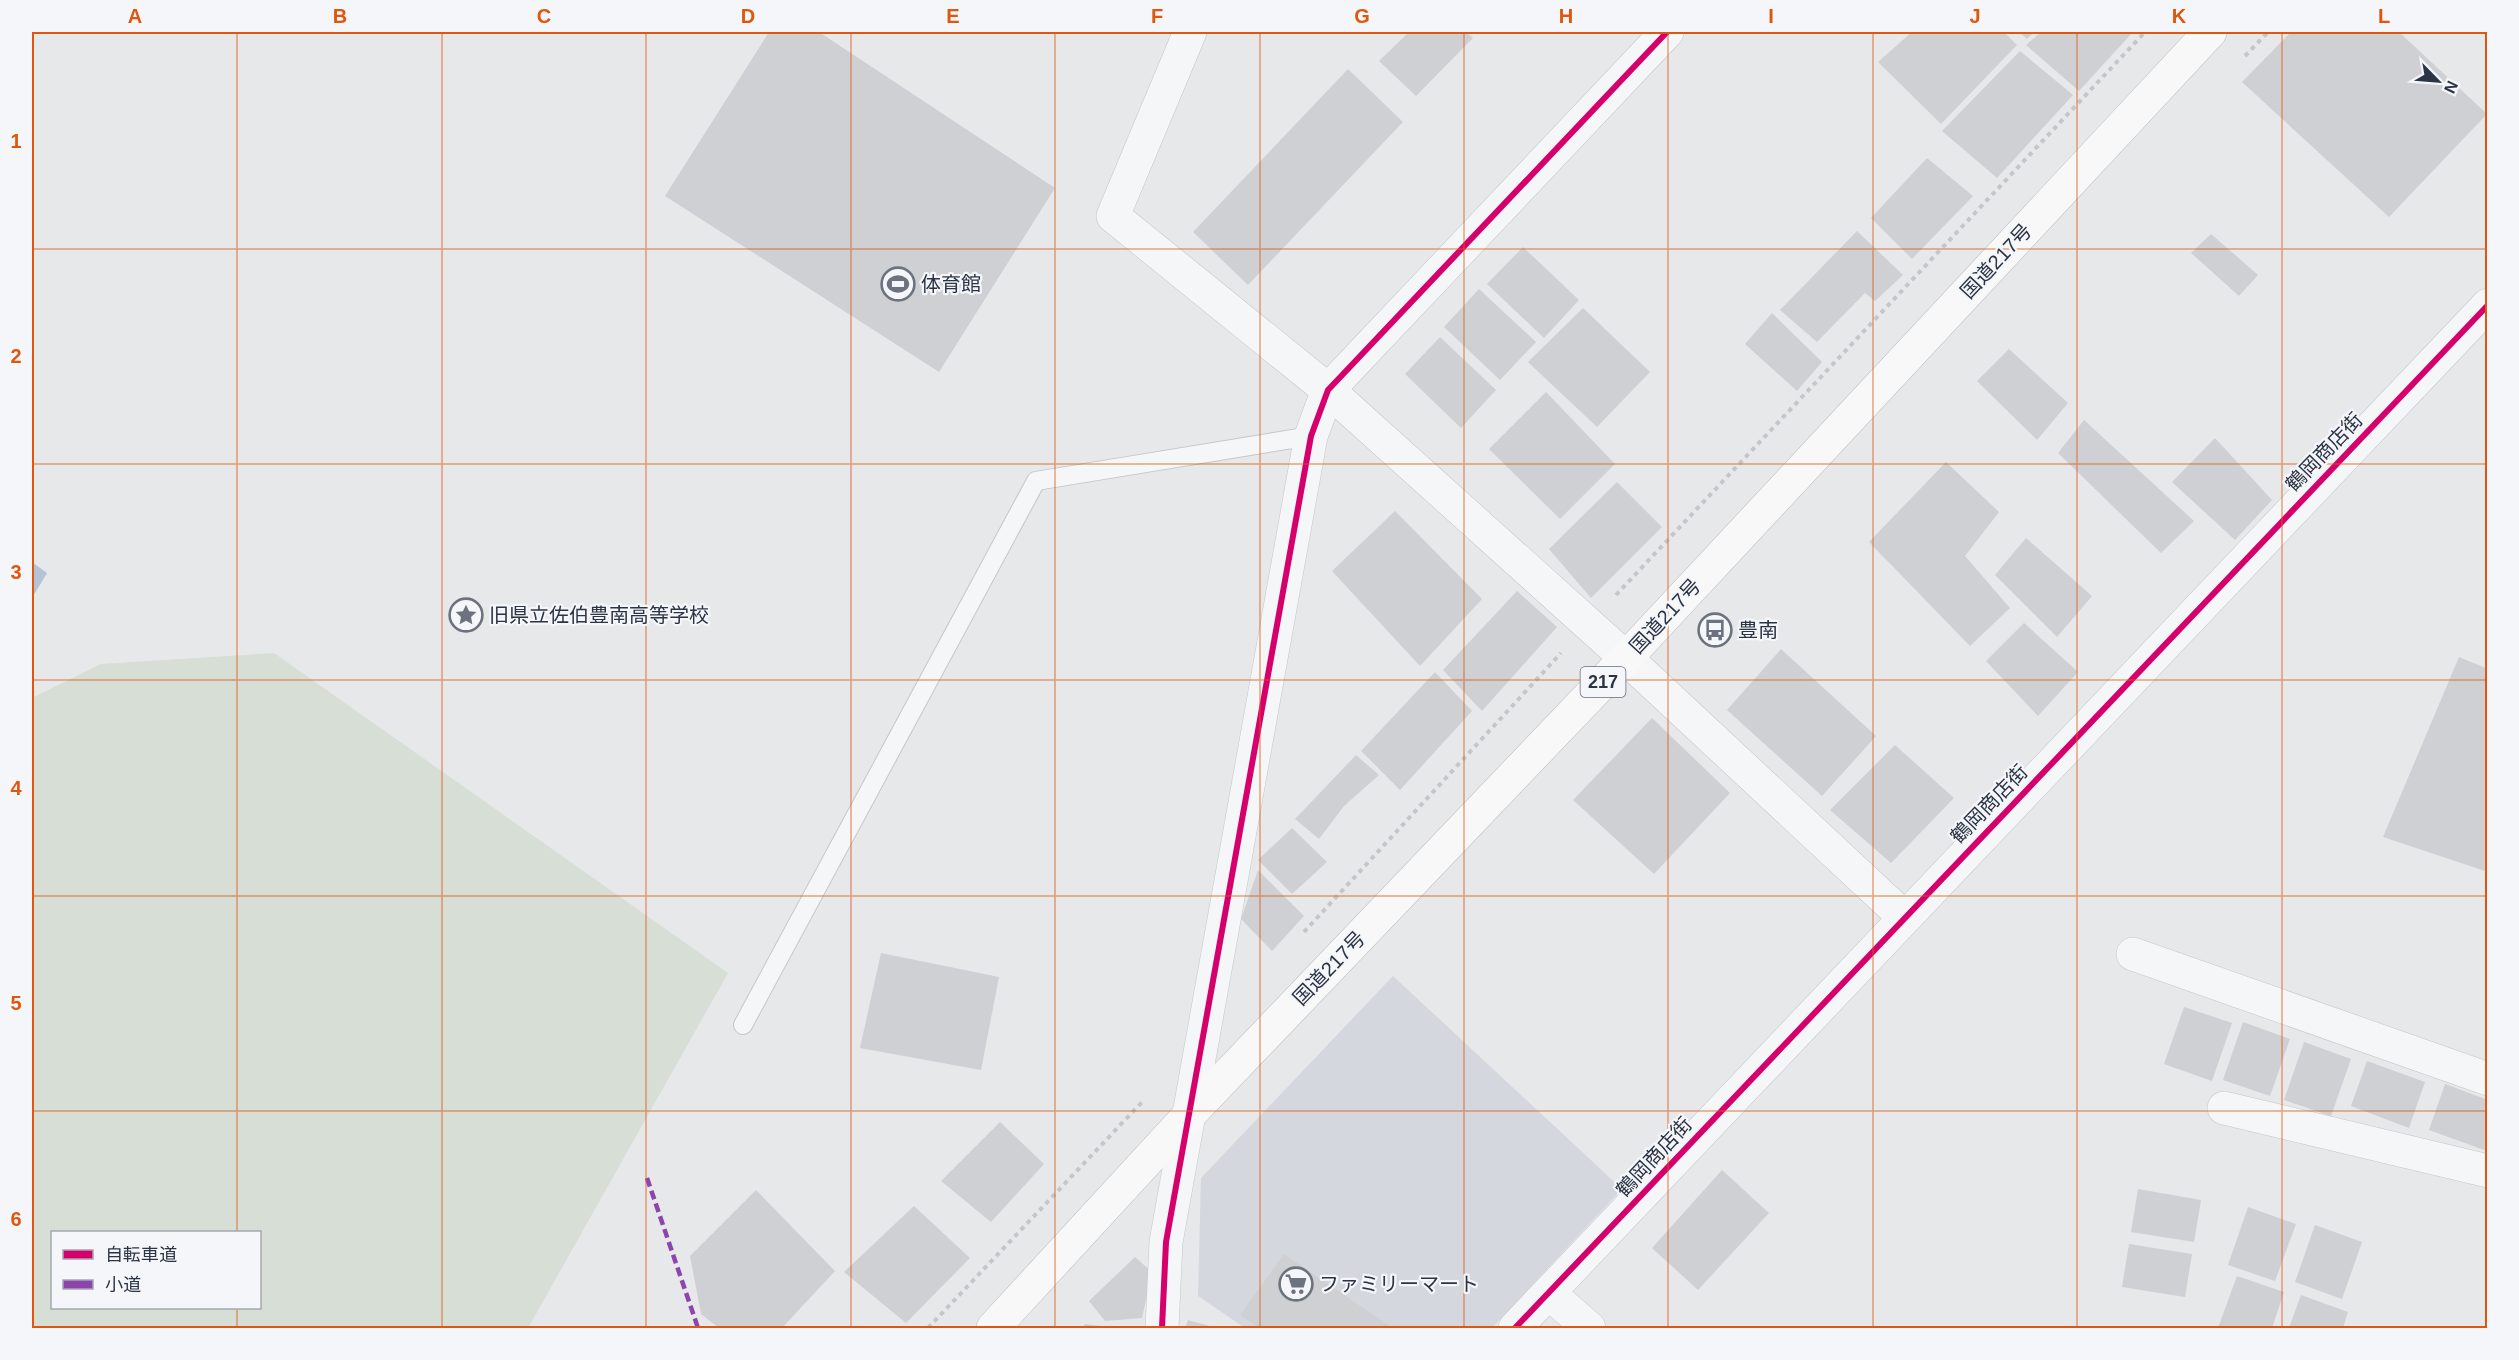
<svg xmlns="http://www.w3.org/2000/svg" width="2519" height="1360" font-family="Arial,'Noto Sans JP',sans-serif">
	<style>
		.built { fill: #d4d7dd }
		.green { fill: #d6ded6; fill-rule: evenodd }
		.water { fill: #b4c4d5 }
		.building { fill: #ced0d3 }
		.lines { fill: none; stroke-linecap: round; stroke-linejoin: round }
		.lane-casing { stroke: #c4c6c8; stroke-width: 20 }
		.street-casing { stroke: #c4c6c8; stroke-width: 34 }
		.highway-casing { stroke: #b8bbbf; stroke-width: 34 }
		.path { stroke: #c5c6ca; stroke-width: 4; stroke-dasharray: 4.5 4.5; stroke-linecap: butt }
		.lane { stroke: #f5f6f7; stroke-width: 18 }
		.street { stroke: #f5f6f7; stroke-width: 33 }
		.highway { stroke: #f8f8f8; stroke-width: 33 }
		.quiet { stroke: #8e44ad; stroke-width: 4.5; stroke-dasharray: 9 4.5; stroke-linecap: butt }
		.cycleway-casing { stroke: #f4f6f9; stroke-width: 10 }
		.cycleway { stroke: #d6006c; stroke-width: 6 }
		.grid { fill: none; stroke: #df570f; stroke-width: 1.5; stroke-opacity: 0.55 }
		.labels { text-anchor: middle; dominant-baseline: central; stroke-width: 4.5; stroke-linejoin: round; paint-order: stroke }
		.shield { fill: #f4f6f9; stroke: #676e7b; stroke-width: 1.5 }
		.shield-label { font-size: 18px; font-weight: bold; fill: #2b3445 }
		.street-label { font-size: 20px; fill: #2b3445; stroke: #f4f6f9 }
		.poi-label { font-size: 20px; fill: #2b3445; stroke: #f4f6f9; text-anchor: start }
		.neatline { fill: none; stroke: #df570f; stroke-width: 2 }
		.grid-label { font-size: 20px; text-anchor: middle; font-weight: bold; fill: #df570f }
	</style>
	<rect width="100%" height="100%" fill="#e6e8ea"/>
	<path class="built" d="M1393 976 1622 1189 1492 1328H1245L1198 1296 1201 1178Z"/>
	<path class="green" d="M274 653 728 973 528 1328H32V698L101 664ZM52 1232H260V1308H52Z"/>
	<path class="water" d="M32 562 47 573 32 598Z"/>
	<path class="building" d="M769 32H819L1055 188 939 372 665 196Z
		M1409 32H1466L1473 38 1416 96 1379 61Z
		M1912 32H2004L2017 45 1941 124 1878 62Z
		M2019 32H2034L2027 39Z
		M2041 32H2133L2079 91 2026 45Z
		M2291 32H2399L2487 114 2389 217 2242 82Z
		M2020 51 2073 95 1997 178 1942 131Z
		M1348 69 1403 122 1248 285 1193 232Z
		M1927 158 1973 196 1912 259 1871 218Z
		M1857 231 1903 275 1875 301 1865 293 1817 342 1780 310Z
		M2211 234 2258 275 2239 296 2191 253Z
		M1523 247 1579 300 1544 338 1487 284Z
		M1479 289 1536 342 1500 380 1444 327Z
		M1583 308 1650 372 1597 427 1528 362Z
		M1772 313 1822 362 1797 391 1745 344Z
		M1440 337 1496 390 1461 428 1405 374Z
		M2009 349 2068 403 2037 440 1977 381Z
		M1546 392 1615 464 1560 519 1489 449Z
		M2084 420 2194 521 2161 553 2058 453Z
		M2215 438 2272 500 2235 540 2172 482Z
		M1946 462 1999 512 1965 556 2010 608 1970 646 1869 542Z
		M1617 482 1662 527 1591 598 1549 549Z
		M1395 511 1482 599 1420 666 1332 571Z
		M2026 538 2092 596 2057 637 1995 575Z
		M1517 591 1557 627 1482 711 1443 670Z
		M2024 623 2078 672 2038 716 1986 661Z
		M1781 649 1876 736 1822 796 1727 710Z
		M2459 657 2488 669V872L2383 837Z
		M1435 672 1472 711 1400 790 1361 751Z
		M1652 718 1730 793 1654 874 1573 800Z
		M1895 745 1954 798 1891 863 1830 810Z
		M1356 755 1379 775 1344 806 1319 839 1295 819Z
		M1292 828 1327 862 1292 894 1258 860Z
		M1258 870 1304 916 1272 951 1241 919Z
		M881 953 999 977 981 1070 860 1048Z
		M2184 1007 2232 1023 2212 1081 2164 1064Z
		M2243 1022 2290 1039 2270 1096 2223 1080Z
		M2304 1042 2351 1059 2331 1116 2284 1100Z
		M2367 1061 2425 1082 2409 1128 2351 1106Z
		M2445 1084 2488 1100 2487 1151 2429 1130Z
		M1000 1122 1044 1164 991 1222 941 1181Z
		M1722 1170 1769 1213 1698 1290 1652 1248Z
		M2138 1189 2201 1200 2194 1242 2131 1232Z
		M756 1190 835 1271 782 1328H719L701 1314 690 1256Z
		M914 1206 970 1258 906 1323 844 1272Z
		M2248 1207 2296 1224 2275 1281 2228 1265Z
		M2315 1225 2362 1242 2342 1299 2295 1282Z
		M2129 1244 2192 1254 2185 1297 2122 1287Z
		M1284 1254 1391 1327 1390 1328H1259L1240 1315Z
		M1135 1257 1152 1272 1142 1318 1105 1321 1089 1301Z
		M2237 1276 2284 1292 2272 1328H2218Z
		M2301 1295 2348 1312 2343 1328H2289Z
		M1188 1320 1217 1328H1185Z
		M1085 1324 1108 1327V1328H1083Z"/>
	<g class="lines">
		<defs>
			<path id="lane" d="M743 1025 1036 481 1311 436"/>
			<path id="street" d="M1190 32 1113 216 1328 390 1626 658 1904 917
				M2133 954 2488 1079
				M2224 1108 2488 1171
				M1549 1293 1589 1328
				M1162 1328 1166 1242 1311 436 1328 390 1667 32
				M1515 1328 2488 305"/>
			<path id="highway" d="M993 1328 1190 1114 1626 658 2210 32"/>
		</defs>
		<use href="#lane" class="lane-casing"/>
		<use href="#street" class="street-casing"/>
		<use href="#highway" class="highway-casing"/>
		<path class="path" d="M2245 56 2268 32
			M1616 595 2145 32
			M1304 932 1561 653
			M928 1328 1144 1100"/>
		<use href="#lane" class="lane"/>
		<use href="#street" class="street"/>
		<use href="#highway" class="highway"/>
		<path class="quiet" d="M647 1178 698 1328"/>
		<defs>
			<path id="cycleway" d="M1162 1328 1166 1242 1311 436 1328 390 1667 32
				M1515 1328 2488 305"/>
		</defs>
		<use href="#cycleway" class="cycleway-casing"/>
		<use href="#cycleway" class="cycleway"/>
	</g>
	<path class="grid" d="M237 32V1232M442 32V1328M646 32V1328M851 32V1328M1055 32V1328M1260 32V1328M1464 32V1328M1668 32V1328M1873 32V1328M2077 32V1328M2282 32V1328M32 249H2488M32 464H2488M32 680H2488M32 896H2488M32 1111H2488M237 1308V1328"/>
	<defs>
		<symbol id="stadium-ring" viewBox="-11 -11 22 22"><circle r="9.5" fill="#f4f6f9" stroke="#6c737f" stroke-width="1.5"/><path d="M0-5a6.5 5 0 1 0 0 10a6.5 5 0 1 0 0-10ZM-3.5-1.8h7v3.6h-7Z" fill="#6c737f"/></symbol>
		<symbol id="sight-ring" viewBox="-11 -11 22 22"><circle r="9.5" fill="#f4f6f9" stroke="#6c737f" stroke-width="1.5"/><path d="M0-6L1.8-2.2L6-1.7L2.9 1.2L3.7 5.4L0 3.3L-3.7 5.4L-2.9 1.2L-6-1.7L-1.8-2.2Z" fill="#6c737f"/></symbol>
		<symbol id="bus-ring" viewBox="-11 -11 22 22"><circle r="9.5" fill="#f4f6f9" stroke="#6c737f" stroke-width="1.5"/><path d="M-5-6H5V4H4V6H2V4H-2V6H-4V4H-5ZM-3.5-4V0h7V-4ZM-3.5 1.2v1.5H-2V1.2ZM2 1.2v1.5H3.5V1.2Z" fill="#6c737f"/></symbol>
		<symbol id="supermarket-ring" viewBox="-11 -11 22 22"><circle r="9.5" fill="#f4f6f9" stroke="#6c737f" stroke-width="1.5"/><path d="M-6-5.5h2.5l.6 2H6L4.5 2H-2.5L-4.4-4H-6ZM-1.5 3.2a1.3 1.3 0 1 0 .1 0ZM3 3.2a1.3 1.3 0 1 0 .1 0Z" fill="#6c737f"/></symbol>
	</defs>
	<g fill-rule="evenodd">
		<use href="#stadium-ring" x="879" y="265" width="38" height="38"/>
		<use href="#sight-ring" x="447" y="596" width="38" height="38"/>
		<use href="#bus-ring" x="1696" y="611" width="38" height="38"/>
		<use href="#supermarket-ring" x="1277" y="1265" width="38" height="38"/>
	</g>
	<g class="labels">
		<rect class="shield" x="1580.5" y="667" width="45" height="30" rx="4.5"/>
		<g class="shield-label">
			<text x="1603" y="682">217</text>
		</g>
		<g class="street-label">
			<text transform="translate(1996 261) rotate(-47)">国道217号</text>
			<text transform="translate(2324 452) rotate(-46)">鶴岡商店街</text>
			<text transform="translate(1665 616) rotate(-47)">国道217号</text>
			<text transform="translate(1989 804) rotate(-46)">鶴岡商店街</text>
			<text transform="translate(1329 968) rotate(-46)">国道217号</text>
			<text transform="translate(1654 1157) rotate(-47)">鶴岡商店街</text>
		</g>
		<g class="poi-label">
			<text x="921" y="284">体育館</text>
			<text x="489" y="615">旧県立佐伯豊南高等学校</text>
			<text x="1738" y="630">豊南</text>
			<text x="1319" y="1284">ファミリーマート</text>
		</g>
	</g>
	<rect width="2519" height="1360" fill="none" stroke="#f4f6f9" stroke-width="66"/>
	<rect x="51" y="1231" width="210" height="78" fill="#f4f6f9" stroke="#a4a8b1" stroke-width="1.5"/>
	<rect x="63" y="1250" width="30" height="9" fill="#d6006c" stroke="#a4a8b1" stroke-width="1.5"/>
	<text x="105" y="1261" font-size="18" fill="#2b3445">自転車道</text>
	<rect x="63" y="1280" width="30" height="9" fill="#8e44ad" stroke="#a4a8b1" stroke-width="1.5"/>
	<text x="105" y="1291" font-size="18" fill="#2b3445">小道</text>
	<g transform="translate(2438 81) rotate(115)" stroke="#f4f6f9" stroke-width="4.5" paint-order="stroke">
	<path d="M0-4.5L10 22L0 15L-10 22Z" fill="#2b3445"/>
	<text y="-9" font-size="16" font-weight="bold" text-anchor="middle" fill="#2b3445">N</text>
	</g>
	<rect x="33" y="33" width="2453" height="1294" class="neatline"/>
	<g class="grid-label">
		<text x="135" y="23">A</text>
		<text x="340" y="23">B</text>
		<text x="544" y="23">C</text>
		<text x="748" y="23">D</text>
		<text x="953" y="23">E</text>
		<text x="1157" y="23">F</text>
		<text x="1362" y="23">G</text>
		<text x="1566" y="23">H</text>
		<text x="1771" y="23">I</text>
		<text x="1975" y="23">J</text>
		<text x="2179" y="23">K</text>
		<text x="2384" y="23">L</text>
		<text x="16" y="148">1</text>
		<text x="16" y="363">2</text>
		<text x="16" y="579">3</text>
		<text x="16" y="795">4</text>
		<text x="16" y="1010">5</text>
		<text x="16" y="1226">6</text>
	</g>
</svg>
